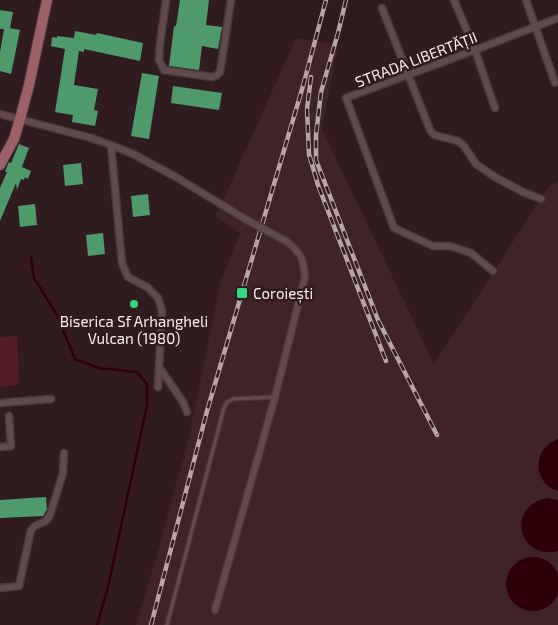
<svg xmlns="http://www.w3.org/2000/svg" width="558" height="625" font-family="'Exo 2',sans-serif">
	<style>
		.built { fill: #3e2426 }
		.green { fill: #541c25 }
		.water { fill: #2d0007 }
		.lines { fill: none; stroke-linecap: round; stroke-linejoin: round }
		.stream { stroke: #2d0007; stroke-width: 2.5 }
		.building { fill: #4e9a6b }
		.service-casing { stroke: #49393a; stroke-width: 5.5 }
		.minor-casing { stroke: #49393a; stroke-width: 9 }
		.primary-casing { stroke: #49393a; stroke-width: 12 }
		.service { stroke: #614a4c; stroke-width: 3 }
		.minor { stroke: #614a4c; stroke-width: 6 }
		.primary { stroke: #9e6067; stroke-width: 10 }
		.rail-casing { stroke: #b5a5a6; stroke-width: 4.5 }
		.rail { stroke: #301c1e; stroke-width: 2.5; stroke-dasharray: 8; stroke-linecap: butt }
		.minor-bridge-casing { stroke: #49393a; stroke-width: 9; stroke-linecap: butt }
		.minor-bridge { stroke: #614a4c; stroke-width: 6 }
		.poi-dot { fill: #31d882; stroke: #301c1e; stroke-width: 2 }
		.labels { text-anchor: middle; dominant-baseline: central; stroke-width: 5; stroke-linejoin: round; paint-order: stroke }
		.street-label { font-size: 15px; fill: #fbeded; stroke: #301c1e }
		.poi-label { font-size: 15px; fill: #fbeded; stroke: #301c1e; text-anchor: start }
	</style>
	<rect width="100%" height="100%" fill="#301c1e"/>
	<path class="built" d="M296 38 338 45 322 129 434 364 549 186 558 182V625H136L154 565 188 441 220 283 240 233 216 216Z"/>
	<path class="green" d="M17 336 19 385 0 387V337Z"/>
	<path class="water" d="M558 439V491C532 483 532 448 558 439Z
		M547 498 558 500V551C519 561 505 507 547 498Z
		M506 584a27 27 0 1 1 54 0a27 27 0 1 1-54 0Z"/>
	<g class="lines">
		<path class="stream" d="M31 257 34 278 57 315 75 359 99 368 137 372 147 384V405L108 587 97 625"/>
	</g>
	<path class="building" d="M180 0H209L206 25 222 27 218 49 202 46 199 70 169 66 174 26H176Z
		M0 10 13 12 10 28 20 30 11 74 0 71V52L4 29H0Z
		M75 31 96 35 97 33 143 43 140 61 84 49V52L79 51 74 85 98 89 94 110 98 111 95 126 72 122 73 115 55 112 65 49 51 46 52 37 57 38V36L74 38Z
		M142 73 159 76 149 139 131 136Z
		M173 86 222 93 219 110 171 103Z
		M19 144 29 148 22 167 31 171 28 179 25 177 24 180 21 179 17 190 16 183 0 221V188L7 172H5L8 164 9 162 11 163Z
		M81 163 83 184 65 186 63 165Z
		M148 194 150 215 133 217 131 196Z
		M35 204 37 225 20 227 18 206Z
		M103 233 105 254 88 256 86 235Z
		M46 497 47 509 43 516 0 518V500Z"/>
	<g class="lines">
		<defs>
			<path id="service" d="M167 625 224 408 227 402 233 399 274 397"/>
			<path id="minor" d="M166 0 160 44 159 60 164 70 212 77 216 76 220 72 231 0
				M454 0 475 50 495 108
				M526 0 555 83
				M382 8 430 130 434 135 458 141 464 146 476 164 495 177 523 192 541 199
				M0 114 91 138 111 145 133 154 176 177 247 220
				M111 145 122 263 128 277 147 287 158 298 162 311 158 387
				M493 271 471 253 450 246H433L394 228 346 98 475 50 558 18
				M159 367 183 402 187 412
				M0 403 51 399
				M0 447 11 446 9 416
				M0 588 19 586 31 530 35 526 46 521 50 515 63 473 64 453
				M215 610 275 397 305 277C303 257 301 253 286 241"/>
			<path id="primary" d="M0 165 14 139 20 119 29 85 47 0"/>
		</defs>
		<use href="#service" class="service-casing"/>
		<use href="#minor" class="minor-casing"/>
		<use href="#primary" class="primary-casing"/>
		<use href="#service" class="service"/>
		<use href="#minor" class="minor"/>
		<use href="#primary" class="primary"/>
		<defs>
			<path id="rail" d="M346 0 338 33 321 92 316 135V160L378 320 437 435
				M311 77 307 109 309 154 318 185 386 361
				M151 625 207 411 303 86 326 0"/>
		</defs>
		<use href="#rail" class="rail-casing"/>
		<use href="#rail" class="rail"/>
		<defs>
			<path id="minor-bridge" d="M247 220 286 241"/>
		</defs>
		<use href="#minor-bridge" class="minor-bridge-casing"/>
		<use href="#minor-bridge" class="minor-bridge"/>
	</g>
	<g class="poi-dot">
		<rect x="236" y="287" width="12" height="12" rx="2.5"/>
		<circle cx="134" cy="304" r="5"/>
	</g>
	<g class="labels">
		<g class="street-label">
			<text transform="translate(416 59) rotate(-21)">STRADA LIBERTĂȚII</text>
		</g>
		<g class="poi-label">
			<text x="253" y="293">Coroiești</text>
			<text x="134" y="321" text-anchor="middle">Biserica Sf Arhangheli<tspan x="134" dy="17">Vulcan (1980)</tspan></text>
		</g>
	</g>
</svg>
